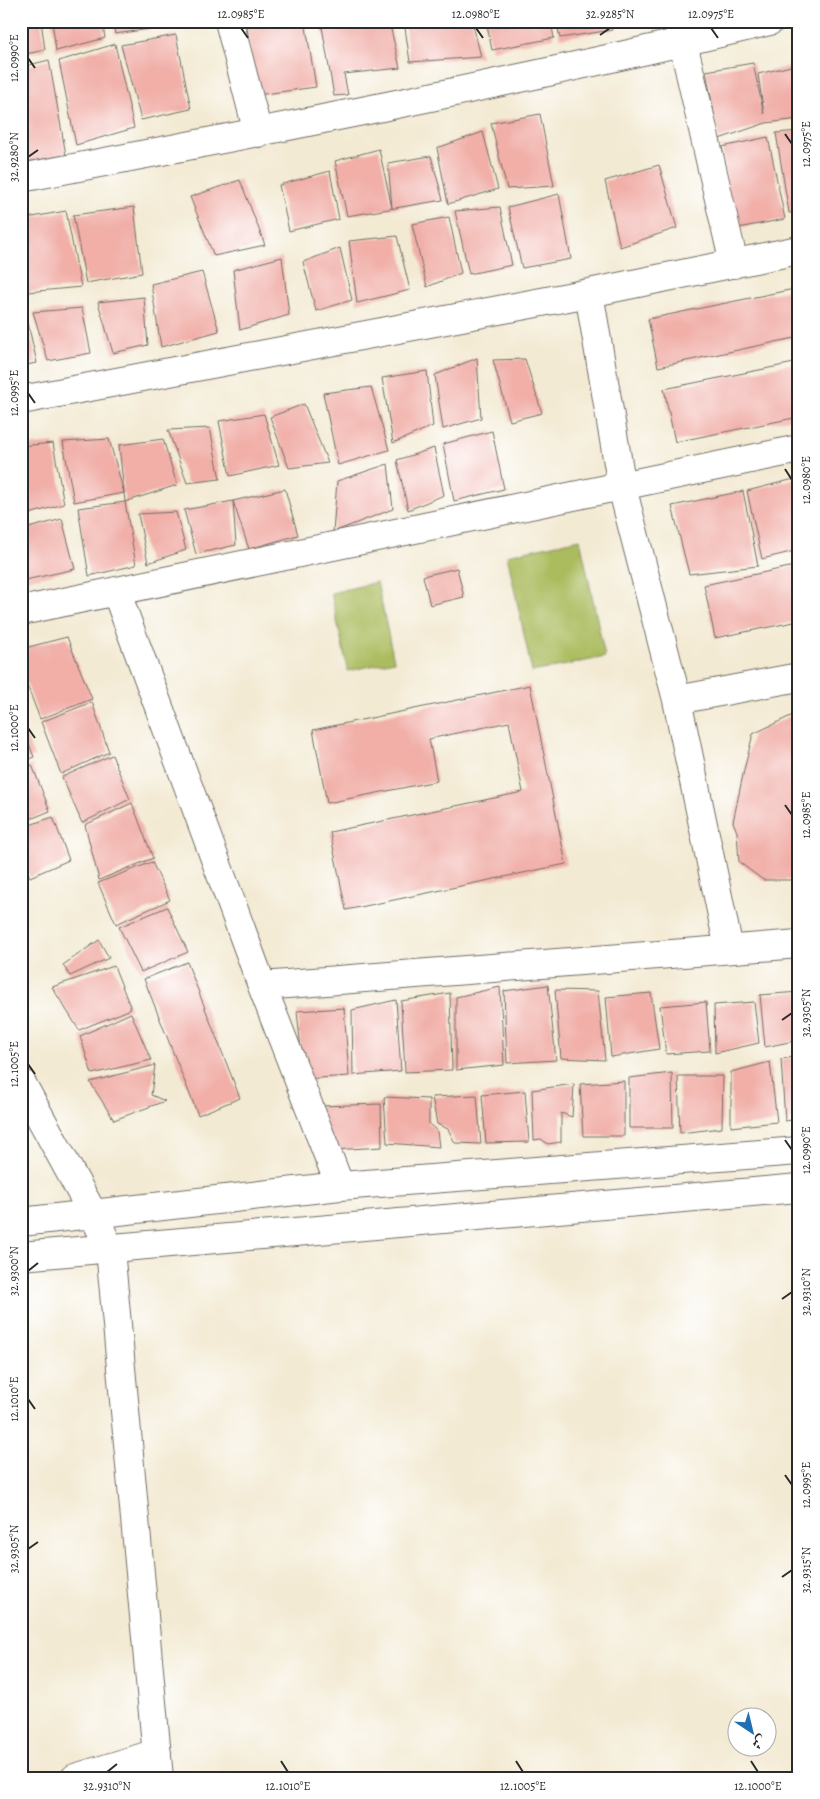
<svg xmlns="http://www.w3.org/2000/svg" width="820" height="1799" font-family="Alegreya,Amiri,serif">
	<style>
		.green { fill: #abbc5f; stroke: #6b7445 }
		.building { fill: #f1afa8 }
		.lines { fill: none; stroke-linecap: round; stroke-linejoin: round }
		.minor-casing { stroke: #716e66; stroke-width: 30 }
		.minor { stroke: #fff; stroke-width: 28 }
		.ticks { fill: none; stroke: #2b2b2b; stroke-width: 2 }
		.neatline { fill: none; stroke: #2b2b2b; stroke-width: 2 }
		.ticks-label { font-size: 12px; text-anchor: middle; fill: #2b2b2b }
	</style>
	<rect width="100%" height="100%" fill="#fff"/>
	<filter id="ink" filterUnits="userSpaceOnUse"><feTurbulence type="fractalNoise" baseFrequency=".02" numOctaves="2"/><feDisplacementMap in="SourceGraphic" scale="10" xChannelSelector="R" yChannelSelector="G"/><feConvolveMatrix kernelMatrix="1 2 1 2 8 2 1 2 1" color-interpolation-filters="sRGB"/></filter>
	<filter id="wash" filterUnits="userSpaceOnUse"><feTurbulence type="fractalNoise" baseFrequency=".0096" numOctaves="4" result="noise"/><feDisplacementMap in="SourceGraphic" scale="20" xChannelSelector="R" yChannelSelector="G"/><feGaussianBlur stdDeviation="1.12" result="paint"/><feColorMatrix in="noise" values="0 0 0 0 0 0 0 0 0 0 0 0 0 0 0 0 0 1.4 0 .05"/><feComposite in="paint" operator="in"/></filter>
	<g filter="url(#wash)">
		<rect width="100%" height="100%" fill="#f3ead3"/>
		<path class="green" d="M580 539 605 657 532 672 507 555Z
			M377 582 394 661 348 671 331 593Z"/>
		<g id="blocks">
			<path class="building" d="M21 21H41L45 50 21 55Z
				M52 21H102L105 38 56 51Z
				M113 21H169L170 26 115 34Z
				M246 21H305L316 87 257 95Z
				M321 21H389L400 68 344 74 348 95 334 96Z
				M404 21H472L481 57 410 62Z
				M486 21H551L554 38 492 50Z
				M556 21H611L612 30 560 38Z
				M176 35 191 109 141 120 121 45Z
				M115 44 134 128 76 145 59 61Z
				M49 60 66 155 21 163V67Z
				M753 63 764 114 758 74 799 64V119L766 123 719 139 706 71Z
				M540 114 554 186 507 189 491 123Z
				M799 131V212L789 213 776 133Z
				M483 132 498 189 448 204 437 148Z
				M768 137 785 219 733 229 722 147Z
				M379 149 392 208 388 163 431 156 443 200 347 216 335 161Z
				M659 165 677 228 620 247 605 181Z
				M330 171 339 219 289 231 279 185Z
				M240 180 265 245 214 256 190 197Z
				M559 194 571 259 522 268 508 207Z
				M134 207 142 273 86 283 73 215Z
				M500 207 512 265 469 274 455 211Z
				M66 211 81 287 28 292 21 257V219Z
				M449 217 461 273 427 287 412 224Z
				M397 236 410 290 357 303 349 241Z
				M340 248 352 300 316 311 303 262Z
				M282 257 289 315 240 330 233 270Z
				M202 272 219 331 161 347 151 284Z
				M799 288V337L658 367 648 319Z
				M144 297 148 345 113 353 98 302Z
				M82 308 91 353 48 361 33 312Z
				M27 319 37 363 21 366V320Z
				M477 358 481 418 443 429 435 375Z
				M525 359 542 413 510 421 493 360Z
				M799 362V417L675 442 664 389Z
				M427 371 433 426 393 443 382 378Z
				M371 387 389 450 338 465 323 393Z
				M304 404 328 463 289 468 270 417Z
				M264 414 279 465 230 476 219 421Z
				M210 428 220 479 187 483 168 430Z
				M492 431 504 489 454 501 443 444Z
				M109 439 124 493 74 502 63 442Z
				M163 439 177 485 125 502 119 445Z
				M53 443 64 504 26 515 21 487V446Z
				M434 448 444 495 408 510 397 460Z
				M388 464 393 509 333 532 337 481Z
				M794 479 799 496V550L762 559 747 491Z
				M285 489 298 535 249 549 233 501Z
				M743 491 758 566 689 574 672 506Z
				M233 501 236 545 196 554 184 510Z
				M125 502 136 565 89 576 78 508Z
				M176 512 186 550 148 563 138 514Z
				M62 519 75 569 21 581V530Z
				M799 565V621L715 638 704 585Z
				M457 568 464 597 430 605 423 576Z
				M67 637 92 699 40 719 21 669V649Z
				M530 685 566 864 346 910 330 832 523 792 509 722 429 739 437 781 327 803 313 730Z
				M92 702 109 752 61 774 41 722Z
				M799 712V880H763L739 862 737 832 733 822 744 770 753 734Z
				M21 723 34 757 21 762Z
				M112 755 130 799 82 823 62 777Z
				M32 765 50 811 21 823V769Z
				M132 803 153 858 99 880 85 825Z
				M53 817 69 860 30 877 21 860V828Z
				M152 862 170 900 116 924 98 883Z
				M167 907 188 952 141 972 119 927Z
				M99 940 109 958 70 976 63 965Z
				M187 962 240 1098 198 1115 144 979Z
				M114 966 131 1009 79 1030 52 987Z
				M548 985 556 1060 507 1063 504 991Z
				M500 987 504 1065 456 1070V997Z
				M555 990 598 991 605 1060 561 1058Z
				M799 992V1040L765 1047 760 995Z
				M450 993 452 1070 405 1072 401 1001Z
				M651 993 659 1049 611 1057 606 997Z
				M396 1000 401 1071 353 1075 352 1010Z
				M706 1002 710 1051 666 1054 660 1006Z
				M754 1002 759 1043 715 1053 714 1005Z
				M344 1008 349 1076 304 1079 297 1011Z
				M131 1013 151 1060 92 1074 80 1036Z
				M799 1056V1119L785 1121 781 1059Z
				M770 1062 777 1122 731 1127V1072Z
				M155 1065 151 1095 165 1101 114 1120 90 1082Z
				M672 1073 673 1128H629V1078Z
				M678 1076H723L722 1128 680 1133Z
				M624 1081V1136H583L580 1084Z
				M574 1084 572 1117 561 1113V1142L548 1144 541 1139 534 1140 532 1090Z
				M525 1091 529 1142 486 1143 482 1095Z
				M477 1095 481 1144 455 1143 448 1129 437 1124 432 1097Z
				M384 1097 429 1099V1124L437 1131 439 1147 387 1143Z
				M381 1104 382 1147 333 1150 319 1106Z"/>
		</g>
	</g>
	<g filter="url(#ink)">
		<use href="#blocks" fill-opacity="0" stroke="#716e66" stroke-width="1"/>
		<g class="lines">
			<defs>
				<path id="minor" d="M229 21 258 133
					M678 21 734 264
					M21 178C272 130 522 81 770 21
					M589 293 622 487 677 700 729 949
					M21 400 589 293 799 250
					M116 591 262 986 340 1186
					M21 611 799 449
					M677 700 799 677
					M262 986 799 944
					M21 1082 93 1214 110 1249 159 1778
					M21 1222 340 1186 799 1151
					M21 1256 799 1188
					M75 1778 157 1753"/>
			</defs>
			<use href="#minor" class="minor-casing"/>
			<use href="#minor" class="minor"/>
		</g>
	</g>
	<path class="ticks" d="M241 28 248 38M476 28 483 38M711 28 718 38M600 35 610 28M28 58 35 68M785 134 792 144M28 157 38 150M28 393 35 403M785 469 792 480M28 728 35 738M785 805 792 815M782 1020 792 1013M28 1064 35 1074M785 1140 792 1150M28 1271 38 1263M782 1299 792 1292M28 1399 35 1409M785 1475 792 1485M28 1549 38 1542M782 1577 792 1570M281 1761 288 1772M516 1761 523 1772M751 1761 758 1772M107 1772 117 1764"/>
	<rect width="820" height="1799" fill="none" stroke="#fff" stroke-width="55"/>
	<g transform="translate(752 1732) rotate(145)"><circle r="24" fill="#ffffff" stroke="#aaaaaa"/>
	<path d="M0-4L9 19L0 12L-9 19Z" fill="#1f6fb2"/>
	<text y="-8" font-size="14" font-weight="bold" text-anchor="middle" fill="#2b2b2b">ش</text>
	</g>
	<rect x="28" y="28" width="764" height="1744" class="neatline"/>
	<g class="ticks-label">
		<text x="241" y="18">12.0985°E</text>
		<text x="476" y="18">12.0980°E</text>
		<text x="610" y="18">32.9285°N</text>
		<text x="711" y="18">12.0975°E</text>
		<text transform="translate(14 58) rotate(-90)" y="4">12.0990°E</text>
		<text transform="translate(806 144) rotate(-90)" y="4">12.0975°E</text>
		<text transform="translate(14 157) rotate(-90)" y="4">32.9280°N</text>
		<text transform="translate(14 393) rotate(-90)" y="4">12.0995°E</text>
		<text transform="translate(806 480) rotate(-90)" y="4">12.0980°E</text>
		<text transform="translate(14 728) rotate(-90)" y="4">12.1000°E</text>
		<text transform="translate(806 815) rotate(-90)" y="4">12.0985°E</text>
		<text transform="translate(806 1013) rotate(-90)" y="4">32.9305°N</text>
		<text transform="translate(14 1064) rotate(-90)" y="4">12.1005°E</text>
		<text transform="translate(806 1150) rotate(-90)" y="4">12.0990°E</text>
		<text transform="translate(14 1271) rotate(-90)" y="4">32.9300°N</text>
		<text transform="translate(806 1292) rotate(-90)" y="4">32.9310°N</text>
		<text transform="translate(14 1399) rotate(-90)" y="4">12.1010°E</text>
		<text transform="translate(806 1485) rotate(-90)" y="4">12.0995°E</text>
		<text transform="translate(14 1549) rotate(-90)" y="4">32.9305°N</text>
		<text transform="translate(806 1570) rotate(-90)" y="4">32.9315°N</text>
		<text x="107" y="1790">32.9310°N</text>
		<text x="288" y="1790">12.1010°E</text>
		<text x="523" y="1790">12.1005°E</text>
		<text x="758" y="1790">12.1000°E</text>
	</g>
</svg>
